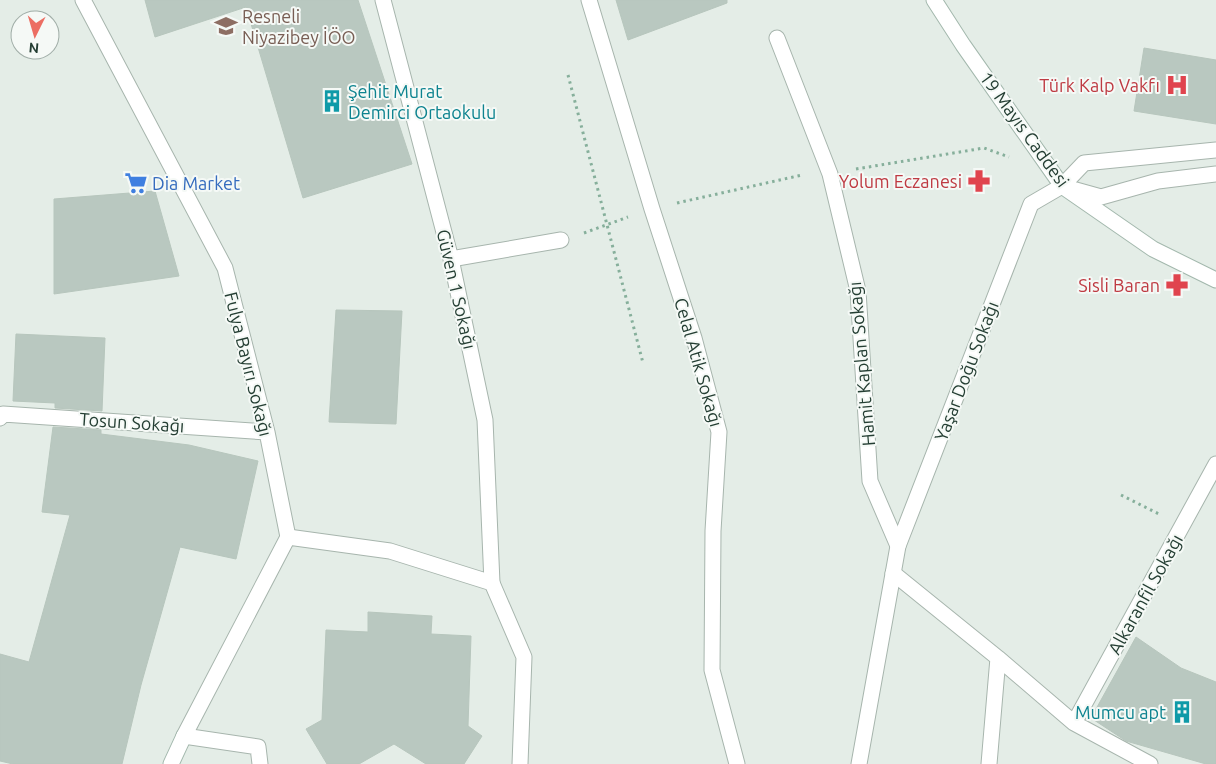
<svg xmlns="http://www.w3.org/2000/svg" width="1216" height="764" font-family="Ubuntu,sans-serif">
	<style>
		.building { fill: #b9c8c0; stroke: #b7c6bd }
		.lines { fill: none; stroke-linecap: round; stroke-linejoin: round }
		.minor-casing { stroke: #a7b5ad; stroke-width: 17 }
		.tertiary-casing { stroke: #a7b5ad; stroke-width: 17 }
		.secondary-casing { stroke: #a3b8ad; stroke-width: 17 }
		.path { stroke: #86af9b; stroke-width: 3; stroke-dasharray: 2.5 4; stroke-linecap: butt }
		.minor { stroke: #fff; stroke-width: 15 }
		.tertiary { stroke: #fff; stroke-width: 15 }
		.secondary { stroke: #fff; stroke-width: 15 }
		.labels { text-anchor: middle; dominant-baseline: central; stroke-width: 4; stroke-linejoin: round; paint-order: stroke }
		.education-label { font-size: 18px; fill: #785e54; stroke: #f5f9f6; text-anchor: start }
		.health-label { font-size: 18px; fill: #be3a42; stroke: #f5f9f6; text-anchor: end }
		.culture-label { font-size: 18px; fill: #0d838f; stroke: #f5f9f6; text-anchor: start }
		.street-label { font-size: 18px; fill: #243e33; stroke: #f5f9f6 }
		.shop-label { font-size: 18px; fill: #366cbe; stroke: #f5f9f6; text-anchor: start }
	</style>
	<rect width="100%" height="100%" fill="#e4ede7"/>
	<path class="building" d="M145 0H358L412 164 303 198 246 7 155 37Z
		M616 0H727V3L628 40Z
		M1144 48 1216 60V124L1134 111Z
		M155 191 179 276 54 294V199Z
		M336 310 402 311 396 424 329 422Z
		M16 334 105 338 102 411 55 408V403L13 401Z
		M53 427 101 430V434L189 445 258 461 236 559 180 547 141 685 122 764H13L0 761V654L29 662 70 515 42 512Z
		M368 612 432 616 431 634 471 636 468 726 482 736 464 764H426L394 744 359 764H327L306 729 322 720 326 630 368 632Z
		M1136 637 1181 668 1216 682V764H1206L1126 741 1091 718Z"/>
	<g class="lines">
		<defs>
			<path id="minor" d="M83 0 225 268 267 432 288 537
				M383 0 451 259 485 420 492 583
				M589 0 652 209 694 338 719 432 713 531 712 670 737 764
				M777 38 830 174 858 291 870 481 898 546
				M451 259 561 240
				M0 418 3 414 267 432
				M893 573 998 658 1074 723 1150 764
				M1074 723 1216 464
				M184 736 258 747 260 764
				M989 764 998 658"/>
			<path id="tertiary" d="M1065 187 1101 197 1158 181 1216 174
				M184 736 288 537 390 551 492 583 524 657 520 764
				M859 764 898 546 1031 204 1062 186 1084 163 1216 150"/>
			<path id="secondary" d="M934 0 963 45 1062 186 1153 249 1216 280
				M171 764 184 736"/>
		</defs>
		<use href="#minor" class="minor-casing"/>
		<use href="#tertiary" class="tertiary-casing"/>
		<use href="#secondary" class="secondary-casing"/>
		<path class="path" d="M568 75 643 363
			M856 169 984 148 1009 157
			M677 203 802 175
			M584 233 628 217
			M1121 495 1159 514"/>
		<use href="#minor" class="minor"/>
		<use href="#tertiary" class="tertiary"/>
		<use href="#secondary" class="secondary"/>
	</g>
	<defs>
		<symbol id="school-bare" viewBox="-9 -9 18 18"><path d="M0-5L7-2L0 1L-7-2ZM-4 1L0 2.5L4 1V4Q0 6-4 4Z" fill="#8d6e63" stroke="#f5f9f6" stroke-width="2.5" paint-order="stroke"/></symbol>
		<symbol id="hospital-bare" viewBox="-9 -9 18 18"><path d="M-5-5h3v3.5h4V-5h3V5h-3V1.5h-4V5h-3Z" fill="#e0444e" stroke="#f5f9f6" stroke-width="2.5" paint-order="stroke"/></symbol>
		<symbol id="building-bare" viewBox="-9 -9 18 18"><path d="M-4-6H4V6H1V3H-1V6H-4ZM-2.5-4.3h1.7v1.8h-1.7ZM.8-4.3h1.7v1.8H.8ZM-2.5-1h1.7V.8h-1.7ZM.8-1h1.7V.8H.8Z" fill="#0f9aa8" stroke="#f5f9f6" stroke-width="2.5" paint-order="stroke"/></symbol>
		<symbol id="pharmacy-bare" viewBox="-9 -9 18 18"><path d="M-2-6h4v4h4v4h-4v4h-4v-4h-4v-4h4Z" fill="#e0444e" stroke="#f5f9f6" stroke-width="2.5" paint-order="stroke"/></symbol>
		<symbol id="supermarket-bare" viewBox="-9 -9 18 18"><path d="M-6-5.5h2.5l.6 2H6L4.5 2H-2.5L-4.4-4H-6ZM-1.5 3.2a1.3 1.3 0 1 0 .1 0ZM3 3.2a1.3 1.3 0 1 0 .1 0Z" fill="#3f7fe0" stroke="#f5f9f6" stroke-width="2.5" paint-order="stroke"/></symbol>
	</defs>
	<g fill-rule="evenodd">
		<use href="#school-bare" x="210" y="10" width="32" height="32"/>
		<use href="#hospital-bare" x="1161" y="69" width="32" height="32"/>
		<use href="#building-bare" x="316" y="85" width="32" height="32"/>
		<use href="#pharmacy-bare" x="963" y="165" width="32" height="32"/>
		<use href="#supermarket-bare" x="120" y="167" width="32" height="32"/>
		<use href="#pharmacy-bare" x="1161" y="269" width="32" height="32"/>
		<use href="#building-bare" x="1166" y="696" width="32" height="32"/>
	</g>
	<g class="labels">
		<g class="education-label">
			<text x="242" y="16">Resneli<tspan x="242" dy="21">Niyazibey İÖO</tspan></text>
		</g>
		<g class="health-label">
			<text x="1160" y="85">Türk Kalp Vakfı</text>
			<text x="962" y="181">Yolum Eczanesi</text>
			<text x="1160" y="285">Sisli Baran</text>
		</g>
		<g class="culture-label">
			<text x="348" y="91">Şehit Murat<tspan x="348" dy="21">Demirci Ortaokulu</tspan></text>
			<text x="1166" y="712" text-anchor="end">Mumcu apt</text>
		</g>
		<g class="street-label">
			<text transform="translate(1025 129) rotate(54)">19 Mayıs Caddesi</text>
			<text transform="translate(457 289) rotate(77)">Güven 1 Sokağı</text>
			<text transform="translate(699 362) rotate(74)">Celal Atik Sokağı</text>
			<text transform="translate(249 364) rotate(76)">Fulya Bayırı Sokağı</text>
			<text transform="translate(861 364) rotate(-95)">Hamit Kaplan Sokağı</text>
			<text transform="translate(966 371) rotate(-69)">Yaşar Doğu Sokağı</text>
			<text transform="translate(132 422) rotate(4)">Tosun Sokağı</text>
			<text transform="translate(1145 594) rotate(-61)">Alkaranfil Sokağı</text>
		</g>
		<g class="shop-label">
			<text x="152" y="183">Dia Market</text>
		</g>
	</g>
	<g transform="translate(35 35) rotate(185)"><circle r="24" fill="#f5f9f6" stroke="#a1aea8"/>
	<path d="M0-4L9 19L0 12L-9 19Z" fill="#ec6e63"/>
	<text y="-8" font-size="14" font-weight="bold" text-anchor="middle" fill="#243e33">N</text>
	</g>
</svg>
